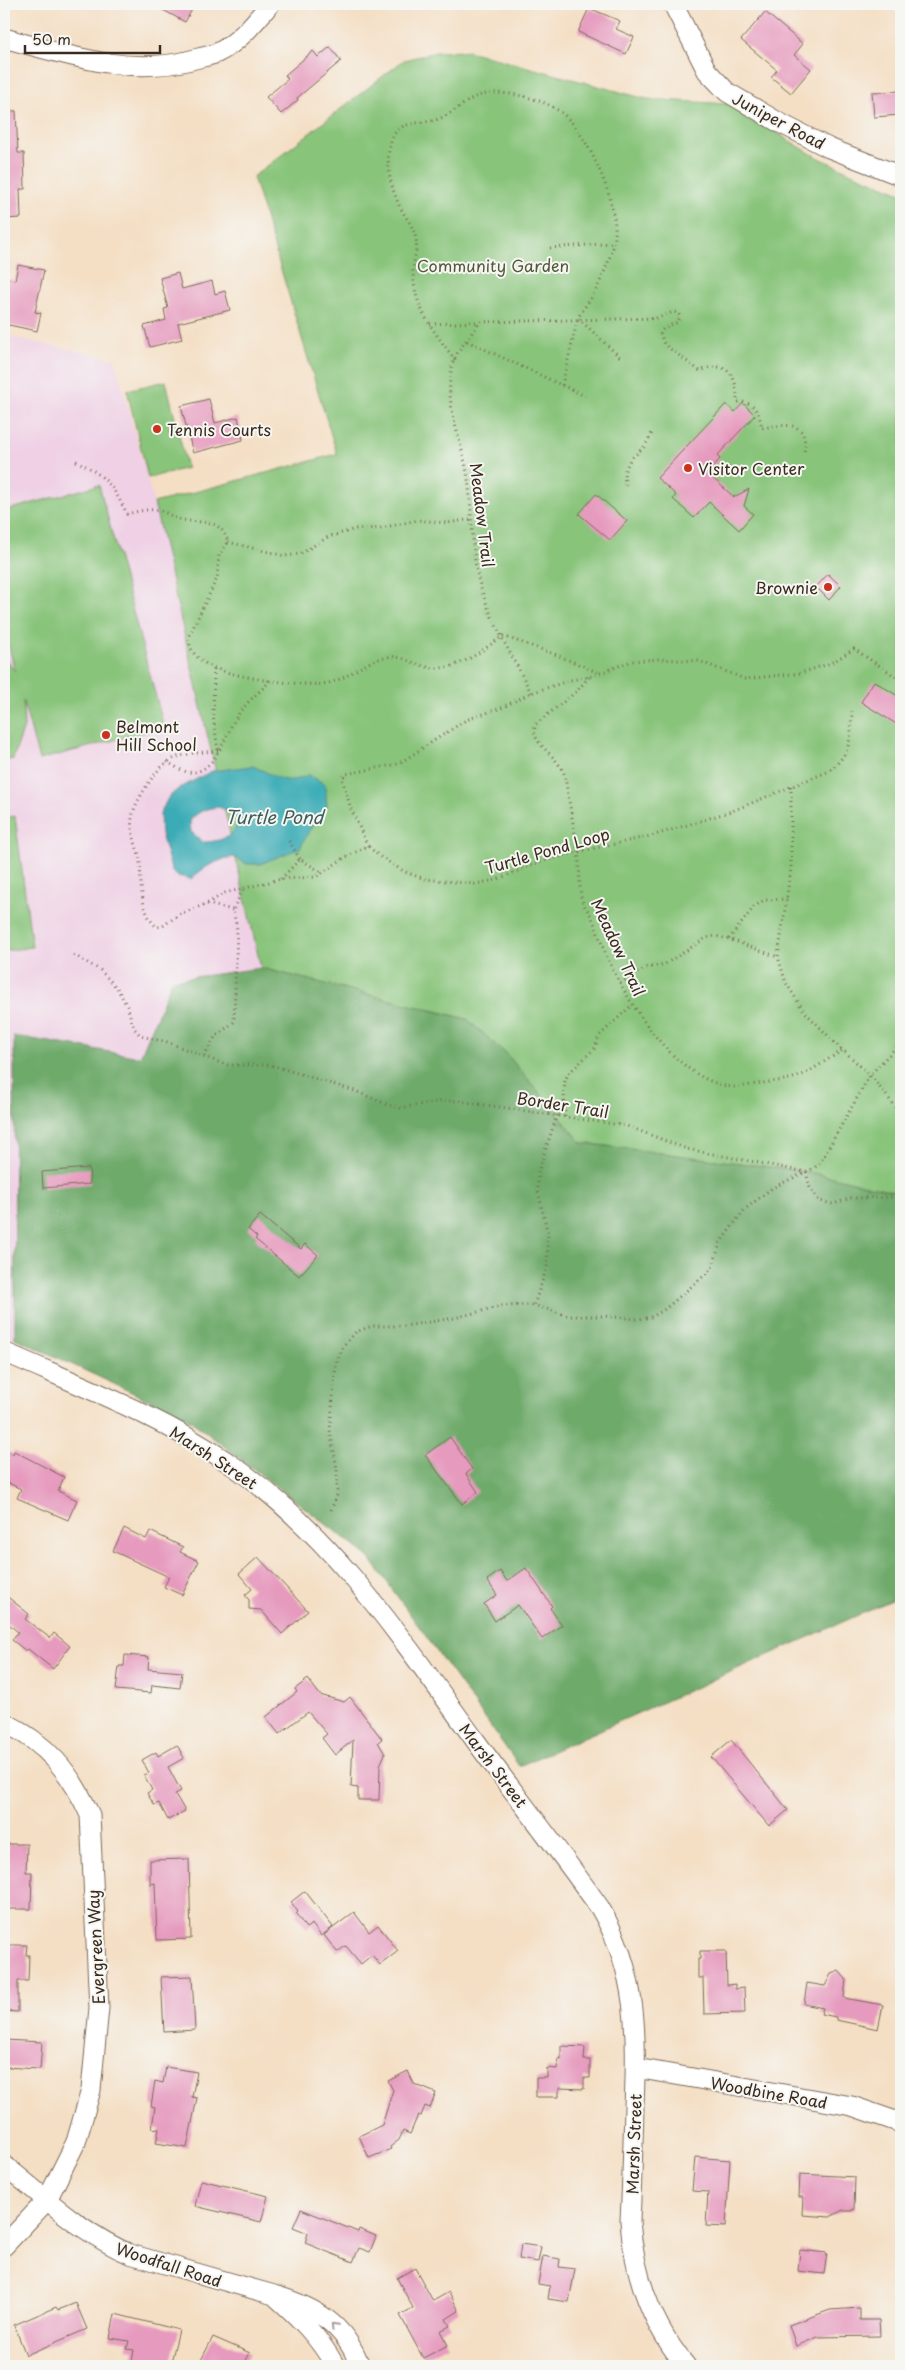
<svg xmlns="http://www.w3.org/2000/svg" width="905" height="2370" font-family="'Playpen Sans',sans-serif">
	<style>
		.built { fill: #efd0e5 }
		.green { fill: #88c47a; stroke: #62774c }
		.forest { fill: #6eaa6a; stroke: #546a44 }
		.water { fill: #3bacb6; stroke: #3b6b6a; fill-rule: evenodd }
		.building { fill: #e69abe }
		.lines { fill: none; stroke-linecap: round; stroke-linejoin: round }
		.minor-casing { stroke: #7c6958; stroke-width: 21 }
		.path { stroke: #7c6958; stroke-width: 3; stroke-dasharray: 1 4; stroke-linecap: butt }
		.minor { stroke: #fff; stroke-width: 19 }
		.oneway { stroke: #a79f9a }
		.poi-dot { fill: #c8321e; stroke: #f6f6f2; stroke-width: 2 }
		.labels { text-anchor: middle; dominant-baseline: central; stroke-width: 4; stroke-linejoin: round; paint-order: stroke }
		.street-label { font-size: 16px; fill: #3b2a1e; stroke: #f6f6f2 }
		.park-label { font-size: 16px; fill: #52583a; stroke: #f6f6f2 }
		.poi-label { font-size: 16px; fill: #3b2a1e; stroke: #f6f6f2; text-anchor: start }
		.water-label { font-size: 18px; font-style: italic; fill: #3b5e5b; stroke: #f6f6f2 }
	</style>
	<rect width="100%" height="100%" fill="#f6f6f2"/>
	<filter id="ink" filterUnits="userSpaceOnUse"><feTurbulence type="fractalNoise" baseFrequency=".02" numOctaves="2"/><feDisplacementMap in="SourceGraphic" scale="10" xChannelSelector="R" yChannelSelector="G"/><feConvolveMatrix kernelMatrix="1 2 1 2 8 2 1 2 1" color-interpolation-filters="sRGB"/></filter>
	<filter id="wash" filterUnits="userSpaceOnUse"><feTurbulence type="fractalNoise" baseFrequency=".0096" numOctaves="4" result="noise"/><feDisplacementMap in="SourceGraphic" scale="20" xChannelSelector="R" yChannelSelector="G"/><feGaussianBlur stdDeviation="1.12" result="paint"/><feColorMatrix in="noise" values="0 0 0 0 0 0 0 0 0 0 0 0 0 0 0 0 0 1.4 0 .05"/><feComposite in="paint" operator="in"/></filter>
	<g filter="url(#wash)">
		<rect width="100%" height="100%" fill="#f4dfc5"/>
		<path class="built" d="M4 336 115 359 154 503 261 968 172 980 140 1057 14 1036 15 1338 4 1334Z"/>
		<path class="green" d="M468 51 646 99 729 104 813 155 849 172 901 193V1193L809 1172 582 1143 508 1056 467 1019 261 968 154 503 337 454 253 177 404 60 436 52Z
			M166 381 187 468 148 478 127 390Z
			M99 485 164 727 39 760 23 701 24 727 13 759 4 761V657L15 671 4 627V511Z
			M15 816 32 947 4 951V818Z"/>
		<path class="forest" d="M261 968 467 1019 508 1056 582 1143 809 1172 901 1193V1596L519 1766 369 1557 187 1418 15 1338 14 1036 140 1057 172 980Z"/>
		<path class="water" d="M252 766C279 776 281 787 309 775L325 784 327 806 315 820 300 848 260 864H247L234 857C216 860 204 867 191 879L178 876 172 872 161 834 160 814 168 798 178 789 212 771ZM219 807 232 813 237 819C238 837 218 842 203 842L191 832 190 821C198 811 206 808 219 807Z"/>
		<g id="blocks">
			<path class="building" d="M152 4H195L185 22Z
				M589 8 620 21 616 29 634 37 626 54 578 32Z
				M765 12 803 44 794 55 811 69 791 93 771 77 777 70 741 40Z
				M330 47 341 61 297 98 298 100 281 114 266 97 288 79 285 75 313 51 318 57Z
				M901 91V115L874 117 872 92Z
				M4 111H16L18 153H24L25 189H20L21 218 4 219Z
				M18 265 44 270 35 312 41 313 37 331 4 324V301L8 279 15 280Z
				M178 273 182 289 212 281 215 294 225 291 230 310 178 323 182 339 150 347 144 326 166 320 164 309 168 308 160 278Z
				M209 399 215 423 238 417 243 440 193 453 181 406Z
				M743 403 755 415 717 456 720 459 707 473 734 497 749 489 744 506 753 514 739 530 709 502 694 518 673 499 676 495 657 478 726 404 735 412Z
				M596 494 627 521 610 540 579 514Z
				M828 574 841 586 829 600 816 587Z
				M874 681 901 698V727L861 702Z
				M89 1168 90 1184 43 1188 42 1172Z
				M260 1215 301 1249 305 1244 318 1255 299 1276 255 1239 257 1237 248 1229Z
				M450 1437 472 1469 466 1474 478 1492 462 1504 425 1455Z
				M4 1450 13 1454 14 1451 64 1477 58 1491 77 1500 68 1520 17 1498 21 1489 4 1481Z
				M124 1528 146 1539 150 1531 183 1547 180 1552 199 1561 182 1595 164 1587 169 1577 113 1551Z
				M258 1557 308 1611 282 1634 261 1610 249 1609V1600L245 1595 252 1589 239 1574Z
				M526 1568 552 1606 550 1608 562 1625 542 1639 518 1605 495 1621 484 1604 497 1595 487 1580 500 1571 507 1581Z
				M4 1594 29 1614 25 1619 50 1638 54 1633 70 1646 53 1669 28 1649 26 1651 12 1640 18 1632 4 1620Z
				M125 1655 149 1657 148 1669 182 1672 180 1688 152 1685 151 1693 116 1690 119 1666H124Z
				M308 1679 320 1695 344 1702 350 1697 382 1739 378 1742 385 1754 380 1765 379 1800H358V1788L351 1787 353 1740 335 1755 322 1738 327 1734 308 1712 279 1734 266 1717 297 1692 295 1689Z
				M731 1740 788 1810 769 1826 711 1757Z
				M177 1745 184 1758 168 1767 181 1791 175 1794 185 1811 168 1820 159 1803 154 1805 147 1793 152 1790 144 1775 149 1773 142 1760 156 1752 158 1756Z
				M8 1844H27L26 1872H32L31 1909H4V1872H7Z
				M189 1859 191 1939 157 1940 155 1883 150 1884V1860Z
				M305 1891 333 1927 321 1936 312 1924 306 1928 296 1914 298 1912 291 1902Z
				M354 1912 369 1932 378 1925 398 1951 380 1965 372 1955 361 1964 346 1946 337 1952 324 1935Z
				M6 1945H27L26 1955H29L28 1981H18V2012L4 2011Z
				M700 1951H726L727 1985 735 1984V1989L744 1988 745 2013 704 2014 703 1978H698V1959H700Z
				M839 1971 846 1979 844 1998 883 2005 878 2029 836 2020V2017L821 2014 823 2008 804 2004 807 1983 825 1986 831 1974Z
				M192 1976 195 2030 164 2032 161 1977Z
				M4 2040 42 2042 40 2069 4 2067Z
				M561 2046 585 2047 584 2060H590V2078H584V2089L559 2088V2097H536V2078H547V2068L557 2069 558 2059H561Z
				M166 2067 197 2072 192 2097 197 2098 187 2148 156 2143 159 2129 152 2128 155 2107 151 2106 155 2081 163 2083Z
				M408 2071 414 2084 436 2093 430 2108 425 2106 421 2116 418 2115 410 2134 403 2131 399 2140 390 2147 391 2149 369 2158 359 2136 382 2125 393 2090 388 2081Z
				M695 2157 730 2160 726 2227 706 2226 708 2192 692 2191Z
				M800 2174 855 2177 854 2210H843L830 2217 802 2215 803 2197H799Z
				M201 2180 268 2196 261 2222 195 2206Z
				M301 2209 358 2232 359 2229 376 2236 370 2252 359 2248 353 2262 305 2243 308 2233 293 2227Z
				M521 2244 541 2247 538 2262 519 2259Z
				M800 2250 827 2253 824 2274 798 2271Z
				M543 2256 560 2259 559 2267 575 2269 569 2302 548 2299 550 2286 538 2284Z
				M415 2268 433 2301 449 2292 459 2311 446 2319 450 2326 440 2331 448 2345 423 2358 400 2315 413 2308 397 2278Z
				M76 2303 87 2329 26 2355 14 2325 56 2307 58 2310Z
				M860 2308V2320H879L880 2336 818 2337 796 2346 789 2325 830 2310Z
				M115 2314 179 2330 170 2366H131L134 2350 127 2349 129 2341 110 2338Z
				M213 2337 250 2353 243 2366H198Z"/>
		</g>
	</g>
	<g filter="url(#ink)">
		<use href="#blocks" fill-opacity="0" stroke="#7c6958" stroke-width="1"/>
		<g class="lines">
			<defs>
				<path id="minor" d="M673 4 707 71 727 92 778 122 829 148 901 176
					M4 38C66 55 131 77 195 59 202 57 210 56 217 53 238 43 255 22 270 4
					M4 1352C81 1386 163 1417 232 1465 334 1536 403 1641 475 1740 516 1796 560 1851 600 1908 638 1973 637 2034 634 2107 633 2145 632 2183 630 2221 634 2274 652 2325 686 2366
					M4 1722C47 1744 70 1771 90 1815L99 2008 91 2090 76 2142 47 2200 4 2246
					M636 2068 852 2106 901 2123
					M4 2165C44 2197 83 2234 130 2254L274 2295
					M335 2366C320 2338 298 2316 274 2295 315 2307 345 2324 360 2366"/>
			</defs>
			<use href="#minor" class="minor-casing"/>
			<path class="path" d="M550 248 614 243
				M430 324 480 322
				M467 341 585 396
				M455 360C434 331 414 309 413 272 413 261 418 249 416 239 413 225 405 217 399 205 390 185 384 160 392 139 399 119 422 125 438 119 459 112 469 93 495 93 516 93 547 100 563 114 589 135 622 210 614 244 610 258 603 276 596 290 591 300 583 308 578 318L621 358
				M562 385 578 318
				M76 461C104 474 114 487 127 514 138 511 150 508 162 511 169 514 176 519 183 520 203 524 220 517 228 542L219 555 217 578 189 636C187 671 245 676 269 681
				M625 485 624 472 630 460 645 446 653 431
				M228 542 285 556 300 554 328 537 356 529 381 528 418 520 447 523 473 519
				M214 669 213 715 218 751
				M589 677 577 691 536 724C527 743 560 755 565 777 569 802 574 827 578 852 580 867 579 882 581 897 583 906 590 912 593 920 602 944 607 960 620 983 642 1023 683 1082 733 1087 743 1087 754 1084 763 1083 777 1081 791 1080 804 1074 817 1067 830 1058 843 1050L870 1075 901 1114
				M531 693C516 662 495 629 484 597 469 558 474 514 467 473 461 437 441 397 454 360 459 347 472 334 480 322L658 318 673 312 678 313 680 317 678 322 664 328 660 333 664 344 700 371C727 359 738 376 737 402 755 401 759 412 762 428 787 424 809 420 804 453
				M218 751C177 754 165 755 143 792 136 804 130 815 132 828 133 840 139 851 140 862 141 883 140 913 157 927L163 926 178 915 206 904 225 893 281 879 316 877 344 858 368 846 379 856 405 872 425 879 475 884 496 880 537 863 578 852 655 835 732 811 827 772C851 755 851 739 852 711
				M167 762C173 765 181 771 188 772 216 776 225 732 238 715 246 702 260 692 270 681 288 682 319 688 335 681 354 674 365 661 387 657 401 655 411 663 424 666 454 675 479 652 503 636L557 655 599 673
				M791 786V868L778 957 786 983 804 1011 842 1050
				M289 841 300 859
				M368 846 351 809 342 778 346 774 398 764 466 720 501 708 531 693 571 680 589 677 632 661 659 659 699 661 745 679 801 673 831 663 854 649 901 680
				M281 879 300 859 323 873
				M207 904 233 910
				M729 939 754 907 764 900 787 899
				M74 955 100 970 117 988 127 1006 134 1028 140 1035 149 1038 167 1042 226 1065H271L355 1091 388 1105 401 1108 441 1101H459L627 1126 687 1149 806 1172 810 1188 819 1201 833 1204 851 1198 901 1197
				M620 983 646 968 665 964 706 938 715 936 729 939 778 957
				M204 1056 215 1037 234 1022 237 929 233 910 244 887
				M557 1115 538 1172V1191L548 1235 547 1267 534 1305 569 1316H603L638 1319 652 1317 665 1309 712 1269 720 1243 744 1210 772 1188 814 1168 820 1163 870 1075 901 1042
				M565 1117 564 1092 565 1080 569 1073 595 1048 599 1036 632 1005
				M331 1510 337 1495V1469L330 1430 336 1364 343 1346 356 1332 372 1326H405L454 1318 502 1306 534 1305"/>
			<use href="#minor" class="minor"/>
		</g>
		<defs><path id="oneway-chevron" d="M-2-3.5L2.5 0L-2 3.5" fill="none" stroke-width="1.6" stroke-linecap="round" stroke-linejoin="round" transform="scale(1.25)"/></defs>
		<use class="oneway" href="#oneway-chevron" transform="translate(334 2326) rotate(-134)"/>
	</g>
	<g class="poi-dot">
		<circle cx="157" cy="429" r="5"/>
		<circle cx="688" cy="468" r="5"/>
		<circle cx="828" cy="587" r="5"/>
		<circle cx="106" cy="735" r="5"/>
	</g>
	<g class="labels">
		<g class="street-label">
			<text transform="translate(779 120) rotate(28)">Juniper Road</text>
			<text transform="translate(483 515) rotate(83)">Meadow Trail</text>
			<text transform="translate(547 850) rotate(-16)">Turtle Pond Loop</text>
			<text transform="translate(619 947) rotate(65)">Meadow Trail</text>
			<text transform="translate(563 1104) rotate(9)">Border Trail</text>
			<text transform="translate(214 1457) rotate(33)">Marsh Street</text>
			<text transform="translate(494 1765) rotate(53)">Marsh Street</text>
			<text transform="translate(95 1947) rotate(-93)">Evergreen Way</text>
			<text transform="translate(769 2092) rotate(10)">Woodbine Road</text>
			<text transform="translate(633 2144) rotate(-88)">Marsh Street</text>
			<text transform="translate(169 2264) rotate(18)">Woodfall Road</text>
		</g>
		<g class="park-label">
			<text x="493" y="265">Community Garden</text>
		</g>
		<g class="poi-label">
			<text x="167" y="429">Tennis Courts</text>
			<text x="698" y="468">Visitor Center</text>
			<text x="818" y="587" text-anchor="end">Brownie</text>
			<text x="116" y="726">Belmont<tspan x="116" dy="18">Hill School</tspan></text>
		</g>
		<g class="water-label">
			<text x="274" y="816">Turtle Pond</text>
		</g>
	</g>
	<rect width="905" height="2370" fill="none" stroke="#f6f6f2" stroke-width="20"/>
	<path d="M25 45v8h135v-8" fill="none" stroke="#3b2a1e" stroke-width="2.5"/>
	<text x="32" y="45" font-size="15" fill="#3b2a1e" stroke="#f6f6f2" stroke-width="4" paint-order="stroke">50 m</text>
</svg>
